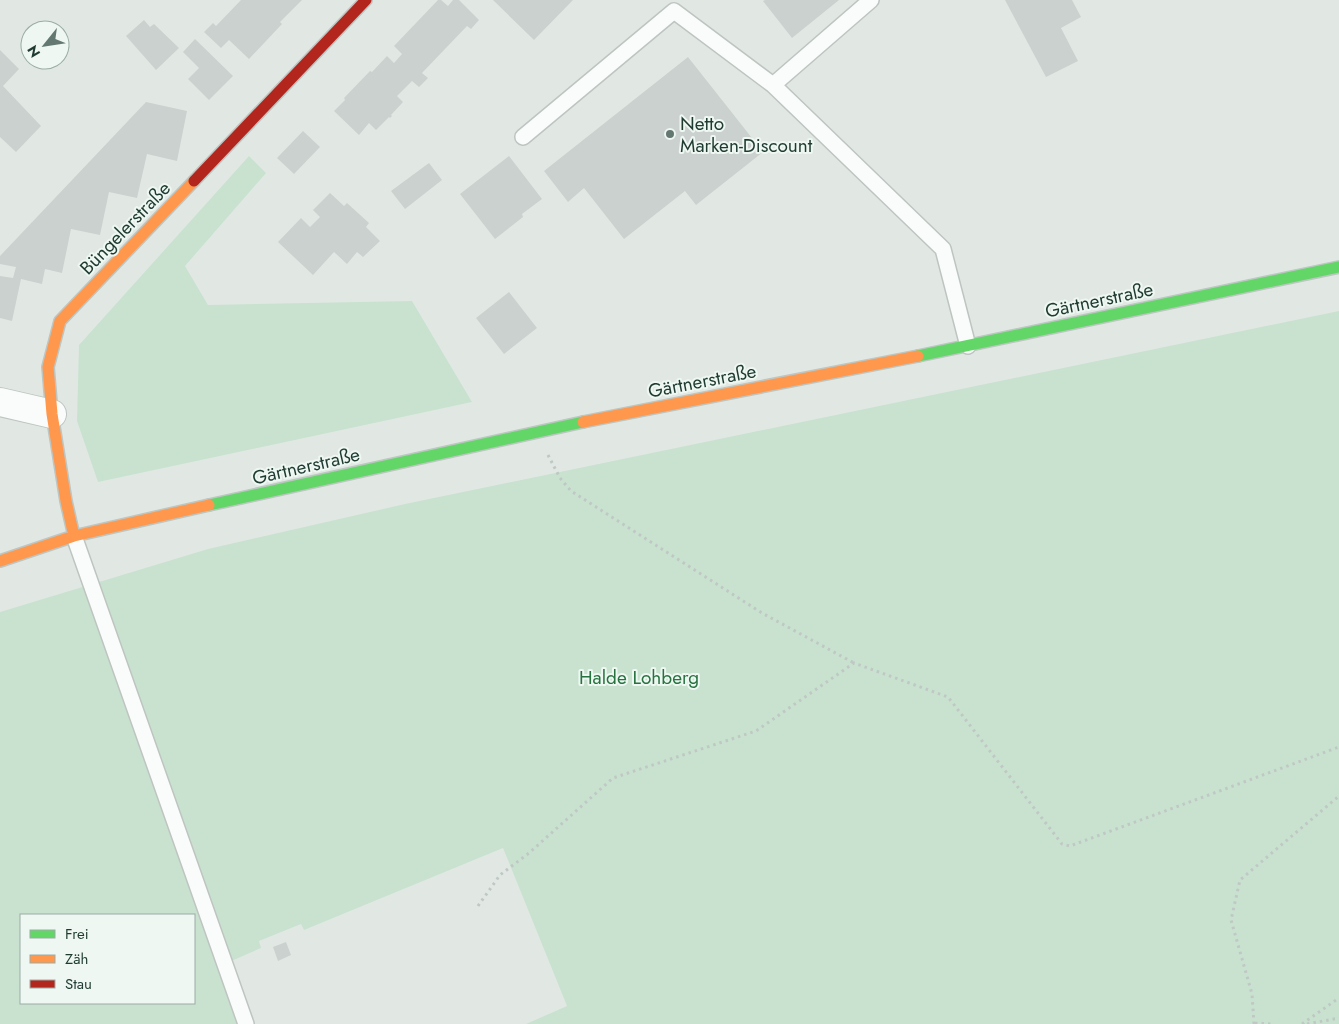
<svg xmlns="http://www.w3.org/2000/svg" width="1339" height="1024" font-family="Jost,sans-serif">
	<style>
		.green { fill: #c9e2cf; fill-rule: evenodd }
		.building { fill: #cbd1ce }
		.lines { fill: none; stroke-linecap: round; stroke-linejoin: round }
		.lane-casing { stroke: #bec5c1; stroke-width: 18 }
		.street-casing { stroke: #bec5c1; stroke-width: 30 }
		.fast-casing { stroke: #bdc6c2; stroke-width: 14 }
		.slow-casing { stroke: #bdc6c2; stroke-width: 14 }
		.jam-casing { stroke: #bdc6c2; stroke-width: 14 }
		.path { stroke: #bfc8c4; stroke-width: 3; stroke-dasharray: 2.5 4; stroke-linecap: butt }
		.lane { stroke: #fafcfb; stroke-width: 15 }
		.street { stroke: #fafcfb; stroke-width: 28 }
		.fast { stroke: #63d668; stroke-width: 11 }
		.slow { stroke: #ff974d; stroke-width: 11 }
		.jam { stroke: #b3261e; stroke-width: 11 }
		.poi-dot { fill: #637870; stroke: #eef7f2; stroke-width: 2 }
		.labels { text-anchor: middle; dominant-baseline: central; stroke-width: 4; stroke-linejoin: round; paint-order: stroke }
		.poi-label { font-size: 19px; fill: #1f3b31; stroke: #eef7f2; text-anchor: start }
		.street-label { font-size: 19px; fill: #1f3b31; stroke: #eef7f2 }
		.park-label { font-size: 19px; fill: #277340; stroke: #eef7f2 }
	</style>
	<rect width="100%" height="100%" fill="#e1e8e4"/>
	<path class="green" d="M249 156 266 173 185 266 208 305 412 301 472 402 98 482 77 421 79 345Z
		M1339 311V1024H526L567 1006 503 848 304 930 301 924 259 941 261 948 222 965 247 1024H0V612L208 549 405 504ZM21 915H194V1003H21Z"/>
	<path class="building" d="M241 0H302L280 22 282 24 249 59 229 40 221 48 204 32 213 23 216 26Z
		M438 0H441L448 6 453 0H459L479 20 471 29 467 26 422 73 428 78 419 87 412 81 397 96 403 102 391 115 392 116 390 118 389 117 376 130 369 123 359 135 334 111 345 100 344 98 370 71 372 72 387 56 394 63 402 54 394 46Z
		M493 0H573L534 40Z
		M765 0H839L792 38 763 1Z
		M1005 0H1072L1081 17 1061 28 1078 61 1046 77Z
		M144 20 150 27 154 24 179 48 156 70 126 36Z
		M195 39 233 76 209 100 188 79 199 68 183 52Z
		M0 50 19 69 3 86 41 126 16 152 0 137Z
		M688 57 763 152 696 205 685 191 624 239 584 188 568 202 544 171Z
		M146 102 187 111 177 161 147 154 137 198 109 192 100 235 71 229 62 273 45 269 42 284 21 279 12 321 0 318V276L13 278 16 267 0 264V256Z
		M303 131 320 147 294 174 277 158Z
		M509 156 542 199 522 214 523 217 495 239 460 194Z
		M429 163 442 180 405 209 391 191Z
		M330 193 344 206 347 203 369 223 366 227 380 241 363 257 357 252 347 264 334 252 313 275 278 242 301 218 310 227 320 217 313 210Z
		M509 292 537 328 504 354 476 318Z
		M286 942 291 955 278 961 273 947Z"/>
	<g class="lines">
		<defs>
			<path id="lane" d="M773 85 871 0
				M523 137 674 11 773 85 943 249 968 346
				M74 536 246 1024"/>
			<path id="street" d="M0 402 52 414"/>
			<path id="fast" d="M918 356 1339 267
				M209 505 583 422"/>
			<path id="slow" d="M583 422 918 356
				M74 536 66 501 52 414 48 367 60 321 194 181
				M0 561 74 536 209 505"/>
			<path id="jam" d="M194 181 366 0"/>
		</defs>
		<use href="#lane" class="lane-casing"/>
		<use href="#street" class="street-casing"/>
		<use href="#fast" class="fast-casing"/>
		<use href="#slow" class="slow-casing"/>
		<use href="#jam" class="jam-casing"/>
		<path class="path" d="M548 455 560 478 571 491 762 613 854 663
			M478 906 500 875 529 853 613 778 756 731 854 663 948 697 1062 844 1070 846 1339 747
			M1255 1023 1272 1024
			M1254 1024 1252 994 1231 920 1240 880 1339 796
			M1302 1024 1339 998
			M1307 1024 1339 1018"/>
		<use href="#lane" class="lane"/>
		<use href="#street" class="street"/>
		<use href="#fast" class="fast"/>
		<use href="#slow" class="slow"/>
		<use href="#jam" class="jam"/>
	</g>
	<circle class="poi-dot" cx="670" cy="134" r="5"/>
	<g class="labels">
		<g class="poi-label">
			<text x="680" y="123">Netto<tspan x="680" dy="22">Marken-Discount</tspan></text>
		</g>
		<g class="street-label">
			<text transform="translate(125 228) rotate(-46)">Büngelerstraße</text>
			<text transform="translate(1099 300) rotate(-12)">Gärtnerstraße</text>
			<text transform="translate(702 381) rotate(-11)">Gärtnerstraße</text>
			<text transform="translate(306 466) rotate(-13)">Gärtnerstraße</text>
		</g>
		<g class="park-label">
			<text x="639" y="677">Halde Lohberg</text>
		</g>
	</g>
	<rect x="20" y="914" width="175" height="90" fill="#eef7f2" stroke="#9baca5"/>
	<rect x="30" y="930" width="25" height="8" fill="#63d668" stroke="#9baca5"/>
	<text x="65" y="939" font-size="15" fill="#1f3b31">Frei</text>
	<rect x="30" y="955" width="25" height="8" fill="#ff974d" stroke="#9baca5"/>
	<text x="65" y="964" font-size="15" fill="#1f3b31">Zäh</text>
	<rect x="30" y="980" width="25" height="8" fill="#b3261e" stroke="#9baca5"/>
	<text x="65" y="989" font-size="15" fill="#1f3b31">Stau</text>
	<g transform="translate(45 45) rotate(240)"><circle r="24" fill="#eef7f2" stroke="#9baca5"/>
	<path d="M0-4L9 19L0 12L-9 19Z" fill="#637870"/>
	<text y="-8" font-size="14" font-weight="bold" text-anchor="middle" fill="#1f3b31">N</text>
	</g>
</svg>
